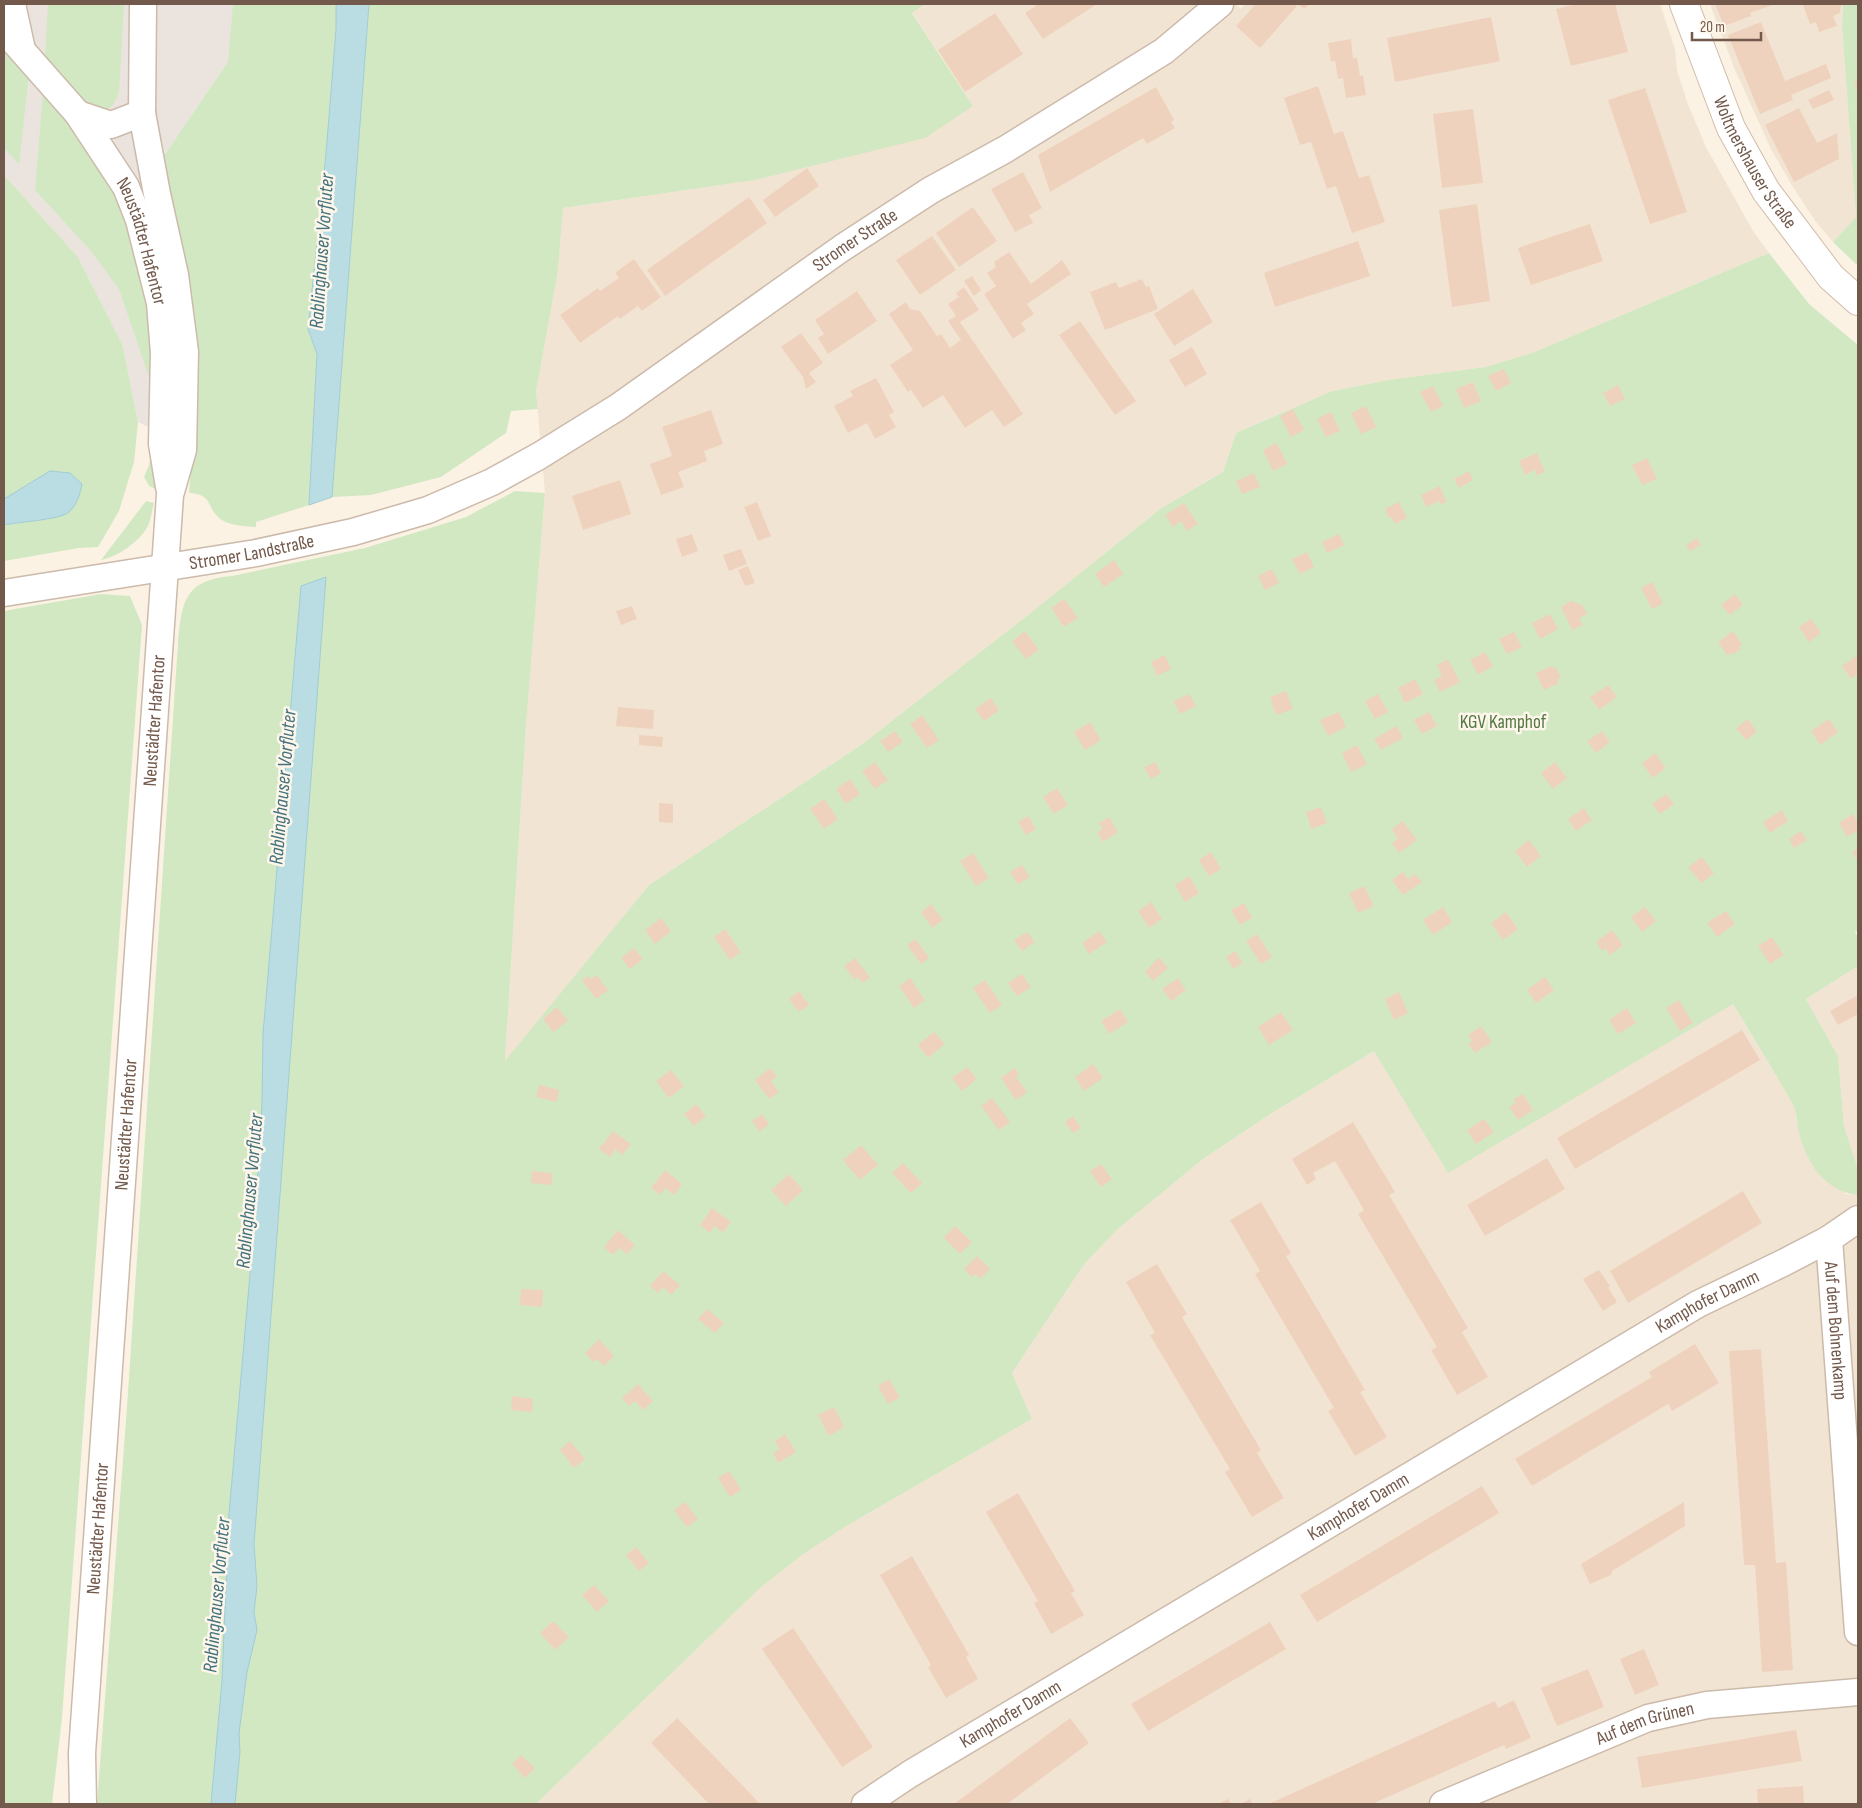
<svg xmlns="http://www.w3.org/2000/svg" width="1862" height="1808" font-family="'Sofia Sans Condensed',sans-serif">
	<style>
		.residential { fill: #f2e4d3 }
		.industrial { fill: #ebe4de }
		.green { fill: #d2e8c3 }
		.water { fill: #badde4; stroke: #a0ccd5 }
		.building { fill: #efd2bd }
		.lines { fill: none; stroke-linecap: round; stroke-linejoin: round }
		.street-casing { stroke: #ccbaab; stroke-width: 29 }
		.secondary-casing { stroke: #d1bcab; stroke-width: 30 }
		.street { stroke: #fff; stroke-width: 26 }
		.secondary { stroke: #fff; stroke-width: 28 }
		.labels { text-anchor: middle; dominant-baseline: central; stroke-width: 5; stroke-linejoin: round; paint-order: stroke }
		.street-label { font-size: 19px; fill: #72594b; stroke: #fef6ea }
		.park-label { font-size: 19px; fill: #537843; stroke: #fef6ea }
		.water-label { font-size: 20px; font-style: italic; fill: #43737e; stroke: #fef6ea }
	</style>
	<rect width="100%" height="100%" fill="#fbf2e4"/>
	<path class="residential" d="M925 4H1236L1241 9 1245 4H1660L1675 49 1677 70 1687 102 1706 147 1753 231 1769 253 1532 353 1485 367 1388 380 1332 391 1236 433 1223 472 1160 509 1028 615 861 745 649 885 505 1062 526 726 545 493 536 392 558 271 563 208 755 180 973 106 912 12Z
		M1710 4H1843L1842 26 1856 217 1833 242 1816 222 1791 184 1771 149 1735 70Z
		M1858 966V1169L1844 1126 1838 1056 1806 999Z
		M1733 1004 1794 1106 1800 1136 1808 1158 1846 1194 1858 1195V1804H536L760 1588 802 1555 848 1525 1032 1419 1012 1373 1085 1263 1118 1229 1203 1159 1272 1113 1374 1051Z"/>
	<path class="industrial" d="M4 4H248L207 455 138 422 123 346 78 257 4 175Z"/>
	<path class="green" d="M48 4H124L119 92C106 130 83 101 68 83 60 74 52 65 45 56Z
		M233 4H336V29L326 154 308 329 317 354 309 505 256 522V527C244 526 227 526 218 517 206 505 213 495 189 493L195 414 163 164 164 156 228 62Z
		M369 4H925L912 13 973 106 925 138 755 180 563 208 558 271 536 392 538 409 511 411 506 433 441 477 371 495 332 497Z
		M1843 4H1858V266L1833 242 1856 217 1842 26Z
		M4 49 29 75 19 164 4 148Z
		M43 92 88 143 130 209 158 365 156 489 149 486 144 477 149 465 154 438 149 377 119 289 90 250 35 190Z
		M4 175 78 257 123 346 138 422 134 462 119 511 98 547 79 548 4 561V525L50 519 4 499Z
		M1769 253 1809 304 1858 345V930L1855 932 1858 937V966L1806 999 1838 1056 1844 1126 1858 1169V1195C1826 1192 1806 1163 1799 1133 1797 1124 1797 1112 1792 1103 1773 1070 1753 1037 1733 1004L1448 1173 1374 1051 1272 1113 1203 1159 1118 1229 1085 1263 1012 1373 1032 1419 848 1525 802 1555 760 1588 536 1804H97L127 1407 178 643C182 602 184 580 232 576L365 548 466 517 515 491 545 493 526 726 505 1061 649 885 861 745 1028 615 1160 509 1223 472 1236 433 1332 391 1388 380 1485 367 1532 353Z
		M146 501 154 503C152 510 151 519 148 526 140 541 118 557 101 560Z
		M101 594 130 596 142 625 62 1718 52 1804H4V611Z"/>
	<path class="water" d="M336 4H369L332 497 309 505 317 354 308 329 326 154 336 29Z
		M50 471 70 473 82 484C80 494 77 505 69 512 60 520 17 522 4 525V499Z
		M326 577 254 1544 257 1586 254 1612 257 1630 247 1672 239 1733 240 1752 235 1804H211L222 1681 229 1514 256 1206 262 1104 263 1034 301 586Z"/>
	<path class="building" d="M1039 4H1097L1043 39 1025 13Z
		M1256 4H1294L1297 6 1260 48 1236 26Z
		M1298 4H1309L1304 9Z
		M1576 4H1615L1628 52 1571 66 1556 9Z
		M1715 4H1775L1750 13 1751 16 1724 26Z
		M1806 4H1841L1840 13 1833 16 1837 26 1819 32 1816 22 1810 24 1803 5Z
		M995 13 1023 54 965 92 938 50Z
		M1491 17 1500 61 1395 82 1387 38Z
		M1761 22 1785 81 1826 64 1831 78 1791 95 1793 100 1760 114 1728 35Z
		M1351 39 1353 58H1357L1360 76 1363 75 1366 95 1346 98 1343 78 1338 79 1335 61H1331L1328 43Z
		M1855 80H1858V90H1856Z
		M1318 86 1334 134 1343 131 1359 178 1369 175 1385 222 1352 233 1336 186 1327 189 1311 142 1300 145 1284 98Z
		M1156 87 1174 120 1171 122 1175 128 1147 144 1143 138 1050 192 1038 155Z
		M1645 88 1687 212 1650 224 1608 100Z
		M1829 90 1834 100 1813 109 1808 100Z
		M1799 108 1817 143 1837 133 1839 159 1794 182 1765 125Z
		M1473 109 1483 183 1442 188 1433 114Z
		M807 168 819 186 775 217 763 200Z
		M1023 172 1042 208 1029 215 1033 223 1015 232 991 189Z
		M749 197 767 223 665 296 647 270Z
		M1477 204 1490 301 1452 307 1439 210Z
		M973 207 997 241 959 267 936 233Z
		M1590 224 1603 261 1531 285 1518 248Z
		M932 236 956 270 920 295 896 260Z
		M1358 241 1370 276 1275 307 1264 273Z
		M1009 252 1031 284 1062 260 1071 274 1027 304 1034 314 1021 323 1026 330 1013 339 984 294 996 286 987 273 996 267 994 262Z
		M634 259 661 297 642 311 638 306 620 319 618 316 580 343 560 315 598 288 600 291 619 278 615 273Z
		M972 276 981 290 974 296 964 281Z
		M1142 279 1146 287 1149 286 1158 309 1105 330 1090 292 1116 282 1119 288Z
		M964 287 979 310 960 322 1023 414 1004 427 992 410 965 428 943 395 923 408 911 390 908 392 890 365 913 350 889 314 906 302 910 309 920 311 937 336 941 334 950 348 961 340 948 321 956 316 948 304 959 297 956 293Z
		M1193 289 1213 322 1174 346 1154 314Z
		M857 291 877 321 828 354 818 338 824 334 815 320Z
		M1080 321 1136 401 1115 415 1059 335Z
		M801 333 823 363 809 373 816 382 806 389 803 377 781 347Z
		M1192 347 1207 374 1185 387 1169 360Z
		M1504 369 1511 383 1496 391 1488 376Z
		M876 378 894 412 889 415 896 427 875 439 867 423 848 433 834 406 853 396 850 391Z
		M1473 382 1481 401 1464 408 1456 389Z
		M1618 385 1625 399 1610 406 1603 393Z
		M1433 386 1443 406 1431 412 1420 392Z
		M1366 406 1376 427 1361 434 1351 413Z
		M1293 409 1304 430 1291 437 1280 416Z
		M711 410 723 444 704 451 707 461 678 472 684 487 661 495 650 464 672 456 662 427Z
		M1331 412 1340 431 1326 437 1317 419Z
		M1277 443 1287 464 1273 471 1263 450Z
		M1537 453 1545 472 1537 475 1535 470 1525 475 1519 461Z
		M1647 458 1657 479 1642 485 1632 465Z
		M1469 471 1473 480 1459 488 1454 479Z
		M1254 473 1260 487 1242 494 1236 481Z
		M620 480 631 514 583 530 572 496Z
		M1440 486 1446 502 1441 504 1439 501 1426 507 1421 495Z
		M757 502 771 536 758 541 744 507Z
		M1399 502 1407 518 1395 524 1391 517 1389 518 1385 509Z
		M1184 503 1198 524 1187 531 1181 521 1173 527 1165 515Z
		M692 534 698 551 682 557 676 539Z
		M1339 534 1344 545 1327 553 1322 542Z
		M1697 538 1701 545 1690 551 1686 545Z
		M741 549 747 564 729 571 723 555Z
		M1307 552 1314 567 1300 574 1292 559Z
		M1114 560 1123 574 1104 587 1095 574Z
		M748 566 755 583 745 586 738 570Z
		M1272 569 1279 583 1265 590 1258 576Z
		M1652 582 1663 603 1652 609 1641 588Z
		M1735 594 1743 605 1730 615 1721 605Z
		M1064 599 1078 618 1064 627 1051 608Z
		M1571 601 1582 605 1587 614 1579 618 1583 625 1572 630 1561 607Z
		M632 606 637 619 621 625 616 611Z
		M1550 614 1558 629 1540 639 1532 623Z
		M1811 619 1821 633 1809 642 1799 627Z
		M1025 631 1039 650 1026 659 1012 641Z
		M1733 631 1742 644 1739 646 1741 649 1732 655 1730 653 1727 655 1718 642Z
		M1514 632 1522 647 1507 654 1499 639Z
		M1485 652 1493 666 1478 675 1470 660Z
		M1165 655 1171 669 1157 676 1151 662Z
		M1858 655V673L1851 679 1842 666Z
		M1448 659 1460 682 1440 692 1434 680 1442 676 1437 665Z
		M1551 666 1552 668 1556 667 1561 678 1557 679 1559 683 1544 690 1536 673Z
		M1415 679 1423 694 1405 703 1398 688Z
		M1608 685 1617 697 1599 710 1590 697Z
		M1286 691 1293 709 1276 715 1270 697Z
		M1189 694 1196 706 1180 714 1174 701Z
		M1378 694 1388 712 1375 719 1365 701Z
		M991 698 999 710 984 721 975 709Z
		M618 707 654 710 653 729 616 726Z
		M1339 712 1346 727 1328 736 1320 720Z
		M1429 712 1437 726 1422 734 1414 720Z
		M922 715 939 740 927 748 910 724Z
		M1748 719 1757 732 1746 740 1736 728Z
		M1829 719 1838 732 1820 745 1811 731Z
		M1090 722 1101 740 1085 750 1074 732Z
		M1397 726 1403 738 1381 750 1374 739Z
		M895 731 903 742 888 752 880 741Z
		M1602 731 1610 742 1596 753 1587 741Z
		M639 735 663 737 662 747 639 745Z
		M1357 745 1367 764 1351 772 1342 753Z
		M1655 753 1666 768 1653 778 1642 763Z
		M875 762 888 780 875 789 862 771Z
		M1155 762 1161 773 1151 779 1144 767Z
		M1555 762 1567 778 1553 789 1541 773Z
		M850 779 860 794 846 804 836 789Z
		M1057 788 1068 805 1054 814 1043 797Z
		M1666 794 1674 804 1660 814 1652 804Z
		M824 799 838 819 824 829 810 809Z
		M659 803 673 804V823L659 822Z
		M1321 807 1327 823 1311 829 1306 812Z
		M1584 808 1592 820 1576 831 1568 819Z
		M1782 810 1788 821 1770 833 1763 822Z
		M1853 814 1858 823V830L1847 837 1839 823Z
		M1028 816 1036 829 1026 835 1018 822Z
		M1109 817 1118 832 1103 842 1097 832 1103 829 1099 823Z
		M1403 821 1417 840 1399 853 1392 843 1398 839 1392 829Z
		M1801 831 1807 840 1794 848 1789 839Z
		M1529 840 1541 856 1527 867 1515 851Z
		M1858 848V862L1852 852Z
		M1211 852 1221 869 1209 876 1199 860Z
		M973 853 989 878 976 886 960 861Z
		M1702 857 1714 873 1701 883 1688 867Z
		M1022 865 1030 877 1018 884 1010 872Z
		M1403 872 1408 879 1415 874 1422 882 1403 895 1392 880Z
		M1189 876 1199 893 1185 902 1175 885Z
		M1364 886 1374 906 1358 913 1349 893Z
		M1151 902 1162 919 1149 928 1138 911Z
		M1244 903 1252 918 1240 925 1231 910Z
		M931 904 943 920 932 928 921 912Z
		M1443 907 1452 922 1433 935 1423 920Z
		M1645 907 1656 921 1642 932 1631 917Z
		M1726 911 1735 924 1717 937 1707 923Z
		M1506 912 1518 929 1503 940 1491 923Z
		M661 918 671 931 655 944 645 930Z
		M725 929 741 952 730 960 714 937Z
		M1612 930 1623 945 1610 955 1605 948 1602 951 1596 942Z
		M1099 931 1107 942 1089 954 1082 943Z
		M1027 932 1035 942 1022 951 1014 940Z
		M1257 934 1272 957 1261 964 1246 941Z
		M1772 937 1784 955 1770 964 1758 946Z
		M916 939 929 958 921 964 907 945Z
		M634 948 643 959 630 969 621 958Z
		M1235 951 1243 963 1233 969 1226 957Z
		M1159 957 1168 968 1153 981 1145 972Z
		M855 958 870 977 863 983 858 977 855 980 844 966Z
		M1022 974 1031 987 1017 996 1008 983Z
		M597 975 608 990 596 999 582 980 588 976 591 979Z
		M1545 977 1554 990 1536 1003 1527 990Z
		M910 978 925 1000 914 1008 899 986Z
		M1178 978 1186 990 1171 1001 1162 989Z
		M985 980 1002 1005 990 1013 973 988Z
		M799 991 809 1005 799 1012 789 999Z
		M1399 992 1408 1013 1394 1020 1385 999Z
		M1858 995V1014L1838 1025 1830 1011Z
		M1679 1000 1693 1023 1680 1031 1666 1008Z
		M557 1007 568 1021 553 1032 543 1019Z
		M1627 1008 1636 1023 1618 1034 1609 1020Z
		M1120 1009 1128 1022 1109 1034 1101 1021Z
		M1281 1012 1293 1030 1269 1045 1258 1027Z
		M1481 1026 1492 1042 1475 1053 1468 1044 1472 1041 1468 1035Z
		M1742 1030 1760 1060 1575 1169 1557 1138Z
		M934 1032 945 1044 928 1058 918 1045Z
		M1093 1064 1103 1078 1084 1091 1075 1077Z
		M967 1067 977 1079 962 1091 952 1078Z
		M770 1068 777 1077 771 1081 779 1092 769 1099 755 1080Z
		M1015 1068 1019 1074 1016 1077 1027 1092 1016 1100 1001 1078Z
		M671 1070 684 1086 669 1098 656 1081Z
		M539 1085 559 1090 557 1102 536 1097Z
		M1523 1094 1533 1110 1518 1120 1509 1107 1516 1103 1514 1099Z
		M992 1098 1010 1122 999 1130 981 1106Z
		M696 1104 706 1116 694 1126 684 1114Z
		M762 1114 769 1124 760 1132 752 1121Z
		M1073 1116 1081 1128 1073 1133 1065 1122Z
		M1484 1119 1494 1132 1476 1144 1467 1130Z
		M1353 1122 1395 1192 1389 1195 1468 1328 1462 1332 1488 1377 1457 1395 1431 1350 1437 1347 1358 1214 1364 1210 1335 1161 1313 1173 1316 1179 1307 1185 1292 1159Z
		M613 1131 631 1144 622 1155 615 1149 610 1157 599 1149Z
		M861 1145 878 1165 860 1180 843 1160Z
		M1547 1158 1565 1189 1485 1236 1467 1205Z
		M903 1163 922 1183 911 1193 892 1173Z
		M1101 1164 1112 1179 1101 1187 1090 1171Z
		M665 1170 682 1184 674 1195 665 1188 660 1195 651 1188Z
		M532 1171 552 1173V1185L531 1183Z
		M789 1174 803 1190 786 1206 771 1190Z
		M1743 1191 1762 1223 1628 1303 1610 1271Z
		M1261 1202 1291 1253 1286 1256 1365 1390 1360 1392 1387 1437 1355 1456 1328 1411 1334 1408 1255 1274 1260 1271 1230 1220Z
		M712 1208 731 1222 723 1232 714 1226 710 1233 700 1225Z
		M955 1226 972 1242 960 1254 944 1238Z
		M618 1230 635 1245 627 1254 619 1248 613 1255 604 1247Z
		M977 1256 990 1269 980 1279 976 1274 972 1277 964 1269Z
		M1157 1264 1187 1314 1182 1317 1261 1450 1257 1453 1284 1498 1252 1517 1225 1472 1230 1469 1150 1335 1155 1333 1126 1282Z
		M1599 1270 1610 1286 1608 1287 1617 1302 1603 1311 1583 1279Z
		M663 1271 680 1285 671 1295 663 1287 658 1293 650 1286Z
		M521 1289 543 1290 542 1307 520 1305Z
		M707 1309 724 1323 715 1333 698 1319Z
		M599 1339 614 1356 604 1366 597 1359 593 1362 585 1353Z
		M1695 1344 1719 1383 1672 1411 1668 1404 1532 1486 1515 1459 1652 1377 1649 1372Z
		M1761 1349 1776 1563 1786 1562 1793 1670 1762 1672 1755 1565H1744L1729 1351Z
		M889 1379 900 1397 888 1404 878 1386Z
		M638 1384 653 1401 643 1410 635 1401 629 1406 622 1398Z
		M512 1396 533 1399 532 1412 511 1410Z
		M834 1407 844 1427 829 1436 818 1415Z
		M785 1434 796 1452 778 1463 773 1453 780 1449 775 1441Z
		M570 1441 585 1459 574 1468 560 1450Z
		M729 1471 741 1490 730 1497 718 1478Z
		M1482 1486 1499 1513 1317 1622 1300 1595Z
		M1018 1493 1075 1591 1071 1593 1084 1615 1051 1634 1034 1603 1038 1601 986 1512Z
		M685 1502 698 1519 687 1527 674 1510Z
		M1684 1502 1685 1526 1612 1571 1611 1575 1590 1584 1581 1564Z
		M636 1547 649 1563 639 1571 626 1555Z
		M912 1556 969 1655 966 1657 978 1679 946 1698 928 1667 931 1665 880 1575Z
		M594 1585 609 1601 597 1612 582 1595Z
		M553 1621 569 1637 555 1650 540 1633Z
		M1270 1622 1286 1649 1148 1731 1131 1704Z
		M793 1628 873 1747 842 1767 762 1649Z
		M1644 1649 1659 1685 1635 1695 1620 1659Z
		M1588 1669 1604 1707 1557 1726 1541 1688Z
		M1514 1700 1531 1738 1506 1749 1504 1745 1372 1804H1269L1495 1701 1498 1708Z
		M677 1718 745 1788 760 1804H709L651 1743Z
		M1070 1718 1089 1743 1007 1804H954Z
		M1796 1730 1802 1761 1642 1788 1637 1757Z
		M521 1755 535 1768 525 1778 512 1764Z
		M1803 1786 1804 1804H1758L1757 1789Z
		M1228 1799 1231 1804H1218Z
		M1250 1799 1253 1804H1240Z"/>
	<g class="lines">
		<defs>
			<g id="street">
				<path d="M12 4 22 50"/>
				<path id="s1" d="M4 30 78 114 126 187 139 220 160 303 164 353 162 444 169 487"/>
				<path d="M78 114 111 125 142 113"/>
				<path id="s2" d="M4 593 256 553 353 532 428 510 492 482 539 456 618 407 842 248 931 190 1006 149 1164 51 1220 4"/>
				<path id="s3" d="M1829 1239 1858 1632"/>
				<path id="s4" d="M83 1804 82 1753 165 567 170 495 183 450 185 352 175 275 157 194 142 113 143 4"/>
				<path id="s5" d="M865 1804 910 1774 1698 1304 1783 1263 1829 1239 1858 1219"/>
				<path id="s6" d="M1443 1804 1648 1718 1707 1705 1858 1692"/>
			</g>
			<g id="secondary">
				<path id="s7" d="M1684 4 1731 128 1766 191 1831 277 1858 301"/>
			</g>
		</defs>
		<use href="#street" class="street-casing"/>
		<use href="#secondary" class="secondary-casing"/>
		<use href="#street" class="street"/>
		<use href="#secondary" class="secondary"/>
	</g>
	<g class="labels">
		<g class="street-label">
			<text stroke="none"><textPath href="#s7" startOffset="174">Woltmershauser Straße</textPath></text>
			<text stroke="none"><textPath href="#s2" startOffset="939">Stromer Straße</textPath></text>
			<text stroke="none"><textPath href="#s1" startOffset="256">Neustädter Hafentor</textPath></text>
			<text stroke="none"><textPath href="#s2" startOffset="251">Stromer Landstraße</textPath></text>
			<text stroke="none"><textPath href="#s4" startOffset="1086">Neustädter Hafentor</textPath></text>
			<text stroke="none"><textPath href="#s4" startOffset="681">Neustädter Hafentor</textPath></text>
			<text stroke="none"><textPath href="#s5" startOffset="981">Kamphofer Damm</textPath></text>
			<text stroke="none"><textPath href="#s3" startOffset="92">Auf dem Bohnenkamp</textPath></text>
			<text stroke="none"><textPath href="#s5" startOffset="576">Kamphofer Damm</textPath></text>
			<text stroke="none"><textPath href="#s4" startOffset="276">Neustädter Hafentor</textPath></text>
			<text stroke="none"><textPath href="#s5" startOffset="171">Kamphofer Damm</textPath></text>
			<text stroke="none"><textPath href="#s6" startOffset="218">Auf dem Grünen</textPath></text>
		</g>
		<g class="park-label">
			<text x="1503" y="722">KGV Kamphof</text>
		</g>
		<g class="water-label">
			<text transform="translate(322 251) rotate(-86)">Rablinghauser Vorfluter</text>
			<text transform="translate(283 787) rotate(-85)">Rablinghauser Vorfluter</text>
			<text transform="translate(250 1191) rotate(-85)">Rablinghauser Vorfluter</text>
			<text transform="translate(217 1595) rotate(-85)">Rablinghauser Vorfluter</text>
		</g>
	</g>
	<rect width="1862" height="1808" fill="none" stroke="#72594b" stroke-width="10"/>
	<path d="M1692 32v8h69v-8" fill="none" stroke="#72594b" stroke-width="2.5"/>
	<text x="1700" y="32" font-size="15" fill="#72594b" stroke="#fef6ea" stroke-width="4" paint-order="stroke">20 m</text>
</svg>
